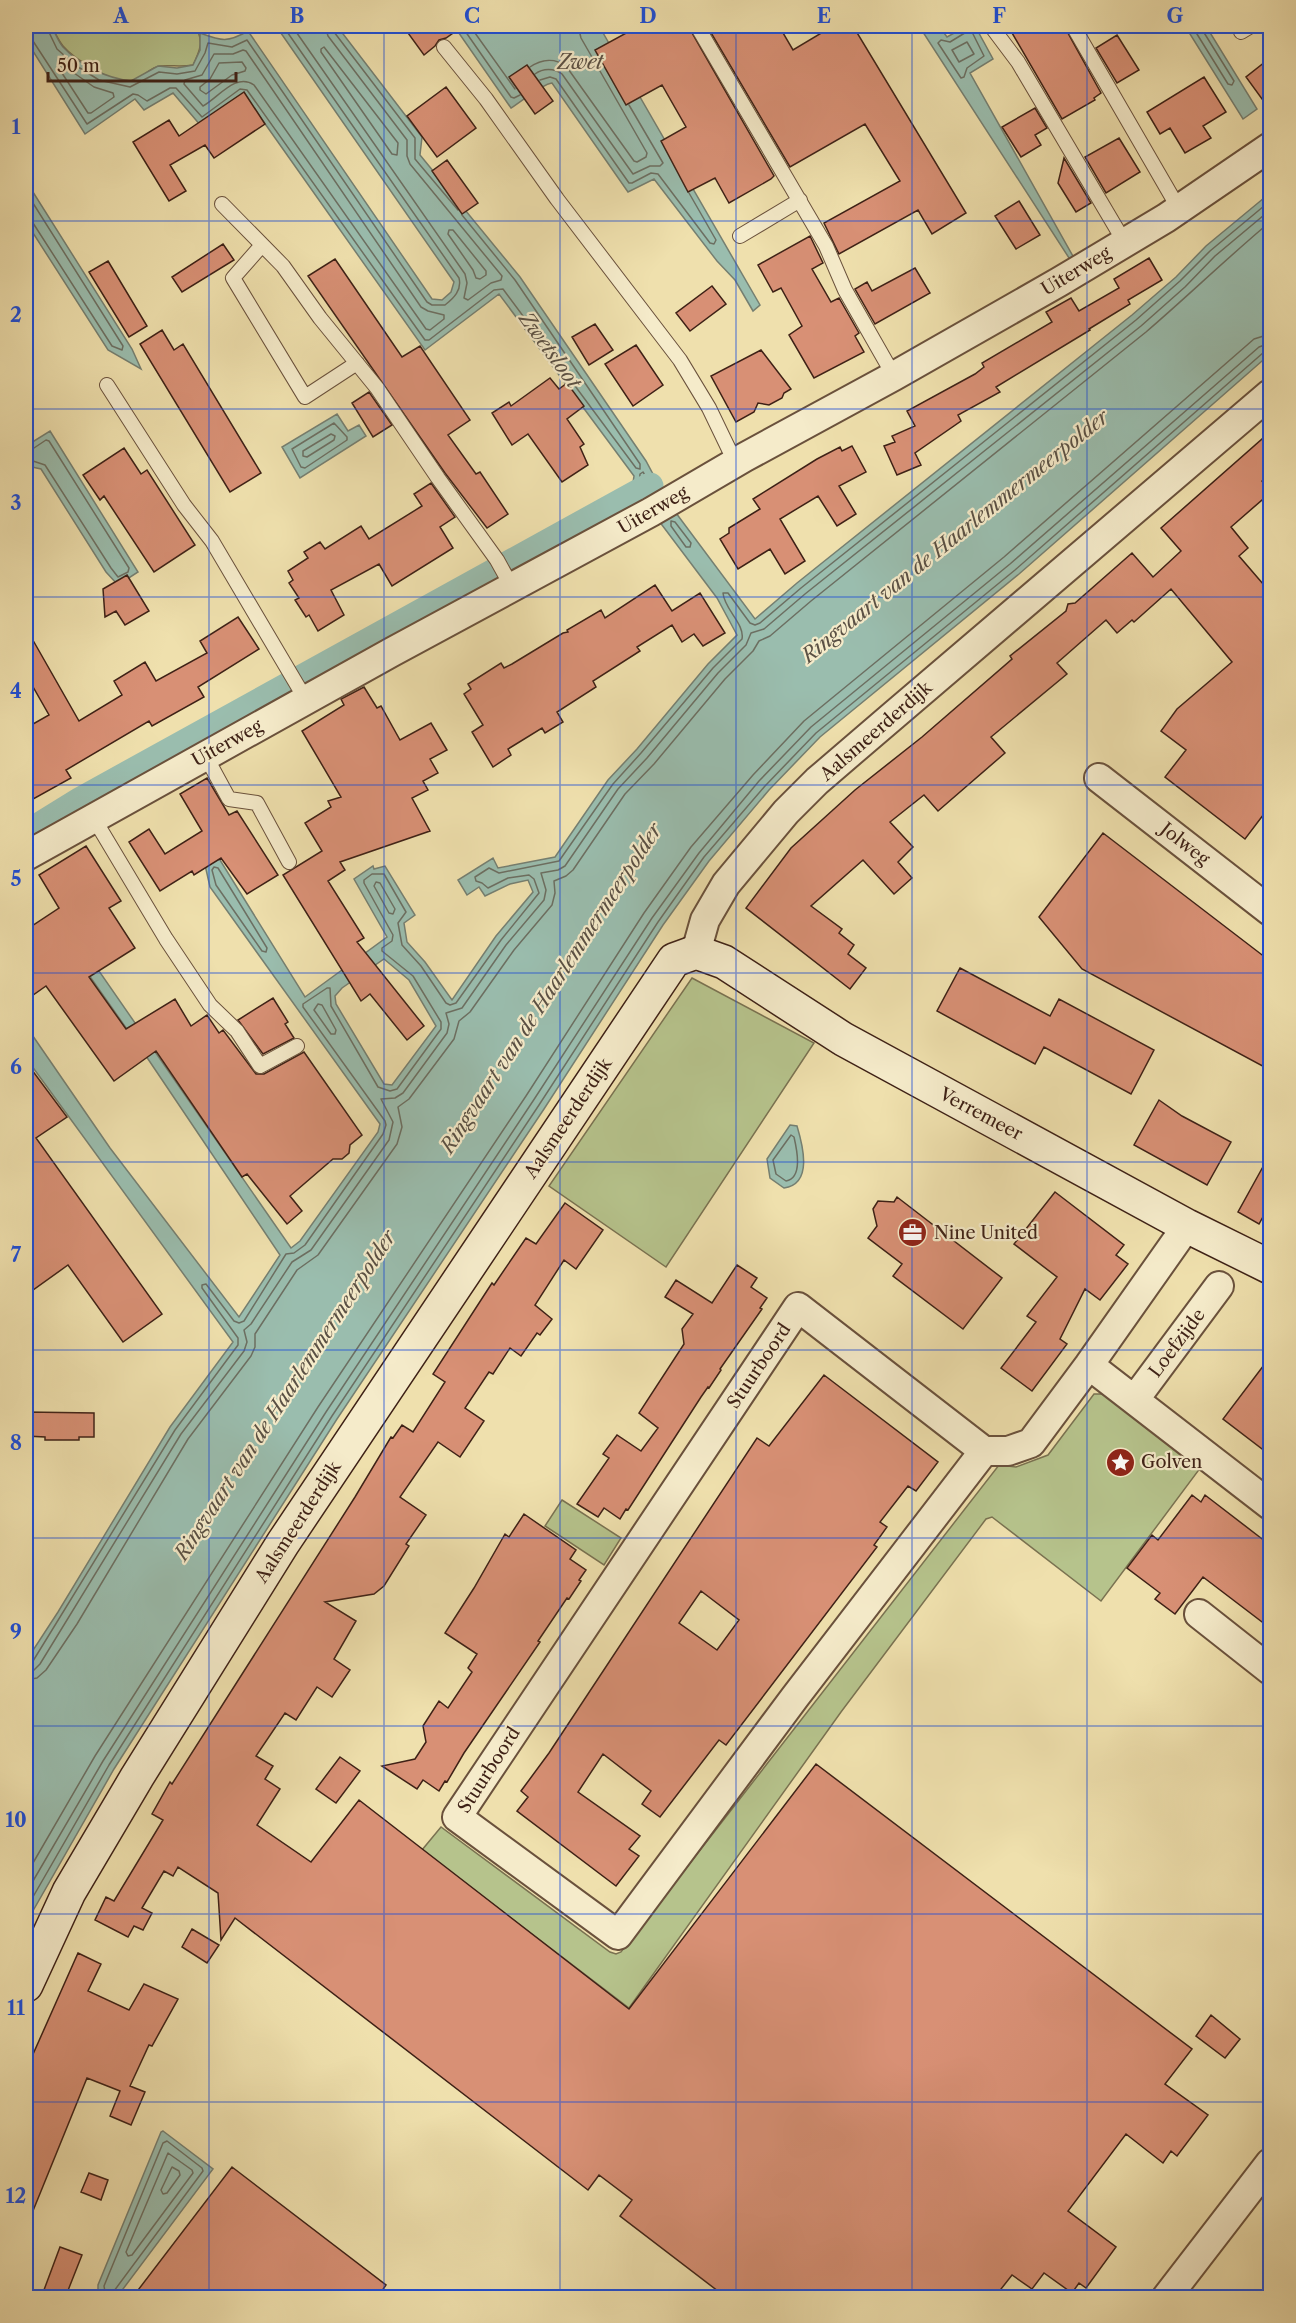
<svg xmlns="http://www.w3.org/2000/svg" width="1296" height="2323" font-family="'Libre Caslon Text',serif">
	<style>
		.green { fill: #b6c38c; stroke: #7a7251; stroke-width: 1.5 }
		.water { fill: #9abdae; stroke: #757f71; stroke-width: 1.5; fill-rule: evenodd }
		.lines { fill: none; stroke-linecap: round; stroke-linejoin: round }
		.shore { stroke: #6c6f62; stroke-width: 1.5 }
		.canal { stroke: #9abdae; stroke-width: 27 }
		.building { fill: #d89075; stroke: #3e2116; stroke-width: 1.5; fill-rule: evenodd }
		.lane-casing { stroke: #6a513c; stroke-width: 16 }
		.street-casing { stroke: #6a513c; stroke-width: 32 }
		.secondary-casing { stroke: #3e2116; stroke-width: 36 }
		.lane { stroke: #f5ebca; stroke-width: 14 }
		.street { stroke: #f5ebca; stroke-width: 28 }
		.secondary { stroke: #f5ebca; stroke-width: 33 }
		.grid { fill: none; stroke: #1d4ed8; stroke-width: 1.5; stroke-opacity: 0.55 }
		.labels { text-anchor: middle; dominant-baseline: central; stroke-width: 4.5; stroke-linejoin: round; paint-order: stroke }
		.street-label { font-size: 18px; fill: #3e2116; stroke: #f5ebca }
		.poi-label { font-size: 18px; fill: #3e2116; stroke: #f5ebca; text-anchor: start }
		.water-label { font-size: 20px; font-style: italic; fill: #5a5044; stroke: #f5ebca }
		.neatline { fill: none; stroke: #1d4ed8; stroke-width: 2 }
		.grid-label { font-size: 20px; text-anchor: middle; font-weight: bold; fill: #1d4ed8 }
	</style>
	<rect width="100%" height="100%" fill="#efe0ad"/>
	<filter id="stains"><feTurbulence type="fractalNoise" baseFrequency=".00333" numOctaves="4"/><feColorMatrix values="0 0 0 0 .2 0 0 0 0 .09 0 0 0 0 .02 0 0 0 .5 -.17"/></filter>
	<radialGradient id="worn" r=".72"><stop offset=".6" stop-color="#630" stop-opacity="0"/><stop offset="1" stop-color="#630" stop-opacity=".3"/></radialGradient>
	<path class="green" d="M51 26H194C205 39 200 51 193 65 181 67 171 65 160 66 150 67 142 79 131 81 115 85 74 59 63 46 58 40 55 32 51 26Z
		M692 978 814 1043 666 1267 549 1186Z
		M1094 1394H1105L1201 1467 1101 1601 992 1517 986 1519 841 1712 629 2008 422 1850 441 1827 610 1952 616 1954 621 1952 999 1465 1016 1467 1048 1455Z
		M562 1500 621 1538 604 1565 545 1526Z"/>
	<path class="water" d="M26 26H51C55 32 58 41 63 47 81 66 106 78 131 81L158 66 177 68 193 65 200 50V33C222 41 227 43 248 31L432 299 442 300 451 292 454 282 276 26H337L422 137 420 155 520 277 646 461 663 493 644 504 632 489 634 476 499 294 425 350 244 94 201 126 173 93 144 110 135 99 85 134 26 40Z
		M454 26H599L760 305 753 311 735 280 717 261 654 179 628 192 552 83C542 84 521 102 511 108Z
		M919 26H939L947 37 967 26H975L993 59 970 73 1074 258 1071 261Z
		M1185 26H1206L1257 109 1243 119Z
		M26 181 132 349 141 369 108 350 26 222Z
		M1270 193V354L1019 574 820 737 769 790 709 861 663 925 544 1109 337 1419 114 1769 26 1923V1661L58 1612 170 1427 233 1342 26 1058V1026L110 1148 239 1317 280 1255 148 1059 72 951 81 945 291 1248 300 1241 378 1132 380 1124 210 887 205 865 214 859 220 860 305 997 387 937 354 879 373 866 374 869 385 866 415 915 404 923 407 942 425 962 452 1000 496 936 533 892 528 880 510 884 485 896 479 887 467 895 458 880 493 858 498 868 555 857 608 780 637 749 708 664 737 635 717 598 659 521 676 513 755 619 797 583 1132 315 1176 277 1206 246ZM384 959 409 980 436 1026 392 1085 384 1084 336 1004 335 996 342 988Z
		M337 414 348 431 359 425 366 436 300 478 282 447Z
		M50 431 138 572 118 585 106 572 41 469 32 467 26 470V446Z
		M790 1125 797 1126C803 1146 813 1184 784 1188L770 1178 767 1159Z
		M163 2131 213 2169 117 2297H103L98 2293V2285L161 2132Z"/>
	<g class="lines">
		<path class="shore" d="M46 26 57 49 75 65 99 80 130 87 159 72 177 74 195 71 205 53 208 43 232 47 247 40 427 302 432 305H445C454 298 462 290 459 278L283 26
			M292 26 465 274 467 283 464 298 468 300 491 283 501 280 502 276 410 164 407 156V140L328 36 325 26
			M333 26 334 32 415 138V159L458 210
			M470 26 515 89
			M1192 26 1228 84 1232 85 1234 81 1203 31 1202 26
			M463 28 511 97 514 98 520 95
			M968 31 972 32 984 56 967 68 964 77 961 78 938 43 941 40 950 42Z
			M26 38 33 41 87 124 133 94 138 95 147 101 170 88H176L202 117 240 89 247 90 425 340H429L494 290 503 289 636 468 640 469V464L515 280 462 215
			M967 42 974 54 959 62 952 50Z
			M324 47 398 143 397 155 392 154 321 52V49Z
			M243 50 246 51 421 307 428 311 444 315V319L430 330 426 329 254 85C236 72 218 98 203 106L184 84 185 80 202 75 214 54H233Z
			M242 62 246 68 245 71 232 75 206 94 200 90V87L210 79 219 63Z
			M64 66 94 87 113 93 114 97 91 113H88L60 70 61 66Z
			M530 67C542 59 555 58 566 66L634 161 637 162 646 157 647 153 581 38 578 26
			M535 74C543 68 554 68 562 74L633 174 650 166H660L663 163 629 105
			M540 80 550 77 556 79 629 183H632L651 173 658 174 710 243 714 244 716 240 689 193
			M26 192 123 346 122 350 112 346 33 223 26 220
			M449 230H453L486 271V275L480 279 476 278 473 270 448 234Z
			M334 423 347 437V440L305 468 301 467 292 449Z
			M331 434 335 436 334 440 307 457 303 456V451Z
			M26 451 31 450 46 440 49 441 129 568 128 572 118 577 111 568 45 465 33 461 26 463
			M643 472 654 490 646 496 639 488 640 474Z
			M671 521 675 522 691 543 690 547H686L671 526Z
			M214 867 218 868 267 948 266 952 262 951 216 885 212 870Z
			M376 882 380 883 395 909 393 914 389 913 374 886Z
			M318 1004 322 1005 336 1030 335 1034H331L314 1010Z
			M791 1135 794 1137C797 1150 803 1178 786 1181L776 1174 773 1160Z
			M26 1663 33 1661 175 1430 238 1345V1338L202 1288V1285L206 1284 234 1321 239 1323 244 1321 286 1254 294 1253 305 1245 383 1134 386 1125 385 1121 303 1007V1004L327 988H330L331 1006 378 1087 390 1091 397 1089 441 1029V1022L413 976 382 951V948L392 941 393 935 364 883V880L372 874H384L406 912 398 923 402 945 421 966 446 1003 450 1005 456 1003 501 940 539 893 534 879 529 875 508 878 488 888 482 883 476 881 475 877 489 868 499 873 559 861 613 784 641 753 713 668 742 639C745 624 724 609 723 593H728L750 623 755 625 760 623 801 588 1136 320 1180 281 1210 251 1270 201
			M26 1671 34 1670 40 1664 181 1434 244 1351 247 1342 244 1330 251 1324 292 1262 311 1250 389 1140 393 1122 381 1099 395 1098 403 1093 447 1033 449 1024 446 1013 462 1008 506 945 544 900 546 890 541 873 558 870 565 866 618 789 647 758 718 673 746 645 751 633 764 629 805 594 1141 326 1185 287 1215 256 1270 210
			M26 1680 37 1678 46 1670 77 1624 188 1439 251 1356 255 1347V1334L297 1270 318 1255 397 1144 402 1127 398 1107 409 1099 454 1039 459 1021 470 1012 514 950 552 905 555 893 554 881 566 876 573 870 625 794 654 764 725 679 753 651 759 641 770 636 811 601 1146 332C1188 296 1228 257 1270 222
			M26 1875 95 1756 318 1407 526 1096 644 913 691 847 753 775 804 721 1004 557 1254 339 1270 334
			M26 1893 103 1761 326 1412 533 1101 652 918 699 853 759 781 811 727 1010 564 1259 347 1270 343
			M26 1909 109 1765 332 1416 539 1105 658 922 704 857 765 786 816 733 1015 570 1264 352 1270 350
			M168 2153 192 2170 193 2173 132 2255 128 2256 126 2252Z
			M172 2167 179 2171 180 2175 167 2193 163 2194 161 2190Z
			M106 2298 104 2286 163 2143 167 2141 202 2168 203 2171 114 2291 112 2298"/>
		<path class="canal" d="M26 834 81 800 650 486"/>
	</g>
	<path class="building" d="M418 26H463L446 38 439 40 435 46 424 55 408 33Z
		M639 26H688L774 176 771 179 729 203 715 178 688 192 661 141 686 127 662 85 626 105 595 50Z
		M707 26H779L793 50 833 26H853L966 213 932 234 918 210 839 254 824 223 900 181 865 124 790 167Z
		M1008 26H1064L1101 93 1094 98 1095 100 1062 119Z
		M1117 35 1139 70 1117 83 1096 48Z
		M1270 58V110L1246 77Z
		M527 65 553 101 535 114 509 77Z
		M1204 77 1226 112 1203 126 1211 138 1185 153 1170 128 1160 134 1147 112Z
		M446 87 476 128 437 157 407 116Z
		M244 92 265 124 214 158 205 145 170 165 186 191 169 201 133 142 169 120 179 136Z
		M1035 108 1047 128 1035 135 1041 145 1021 157 1002 127Z
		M1119 138 1140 172 1106 193 1085 157Z
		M1064 158 1091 203 1076 212 1058 183Z
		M447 160 478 203 462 214 432 171Z
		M1019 201 1040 235 1016 249 995 216Z
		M810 236 823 263 812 269 831 302 839 298 859 333 855 336 864 352 814 378 789 335 802 326 781 288 773 292 758 265Z
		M223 244 234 260 182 292 172 277Z
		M1149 258 1162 280 1128 300 1130 304 1089 329 1090 330 996 387 1000 392 958 415 961 421 915 453 921 465 897 475 884 446 895 442 892 436 915 426 907 411 975 374 984 367 982 363 1052 322 1046 312 1071 298 1079 311 1119 288 1114 279Z
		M335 259 402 357 420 346 470 420 448 435 476 474 480 472 508 514 487 528 445 473 308 276Z
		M108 261 147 326 129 337 89 272Z
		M915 268 930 293 875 324 855 289 867 282 872 291Z
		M712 286 726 304 690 331 676 313Z
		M595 324 613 350 589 365 572 337Z
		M162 330 174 350 183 344 261 473 230 492 140 344Z
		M636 345 663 385 633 406 605 364Z
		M761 350 791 389 784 393 782 398 769 405 758 403 754 412 736 422 711 376Z
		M550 378 559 389 567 383 584 406 567 419 584 444 580 447 588 465 562 482 528 434 512 445 492 413 509 402 511 406Z
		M369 392 392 425 373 437 352 403Z
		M1270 432V473L1262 481 1270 493 1231 527 1248 548 1239 556 1270 592V806L1245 839 1165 777 1186 750 1161 731 1177 709 1232 662 1171 589 1134 622 1132 620 1117 633 1106 620 1057 663 1067 674 991 737 1005 753 938 811 924 795 890 822 913 847 898 862 912 878 894 894 863 860 811 906 842 929 839 933 854 945 848 954 866 968 850 989 746 908 791 848 855 790 922 737 1012 659 1010 656 1066 611 1068 604 1075 603 1132 553 1153 577 1181 551 1161 528Z
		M852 446 866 472 839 486 856 514 837 526 818 496 780 519 805 561 785 574 770 549 738 569 720 539 729 533V528L760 509 753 499 817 459 840 447 842 451Z
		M124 448 141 474 147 470 195 545 154 572 104 496 100 500 83 475Z
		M431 483 455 517 440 527 453 548 392 586 379 564 331 590 344 615 318 631 309 615 306 617 295 600 299 598 289 583 293 580 288 571 308 558 304 552 320 542 325 549 361 526 369 539 422 506 414 494Z
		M127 575 149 611 125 625 116 611 105 617 103 589Z
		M655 585 672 611 700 593 725 633 703 646 694 634 682 642 672 625 637 647 640 651 593 681 596 687 557 712 563 722 545 733 542 728 508 749 511 755 493 767 472 732 483 725 464 694 471 689 468 684 501 663 504 668 512 664 563 633 568 632 567 630 601 610 605 618Z
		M238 617 259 649 198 687 204 697 152 726 149 721 66 770 71 778 26 803V728L49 715 28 678 26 670 30 635 79 721 122 695 114 681 145 662 156 681 207 653 200 641Z
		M364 687 377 708 381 706 400 740 431 723 447 750 430 759 438 773 423 781 428 790 412 798 430 831 340 862 345 870 328 881 364 938 357 942 424 1026 407 1040 370 994 361 1001 283 875 322 851 305 823 331 807 328 801 341 797 302 731 344 705 341 699Z
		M207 778 229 815 237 811 278 875 247 894 221 858 194 875 192 871 160 891 129 842 149 829 165 854 202 831 180 794Z
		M1103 833 1270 961V1070L1082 969 1039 917Z
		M86 846 121 901 109 908 135 948 89 977 126 1029 175 999 191 1026 207 1015 219 1033 223 1030 256 1074H264L304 1052 362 1135 350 1145 349 1153 342 1159H333L290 1196 302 1211 287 1224 247 1174 242 1177 156 1051 114 1081 46 986 26 1000V930L59 908 39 875Z
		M960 968 1050 1016 1059 999 1154 1050 1131 1094 1044 1047 1035 1064 937 1011Z
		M273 998 288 1022 285 1024 294 1038 263 1054 238 1020Z
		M26 1062 67 1117 36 1138 162 1314 123 1342 68 1265 26 1295Z
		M1159 1100 1182 1116 1231 1142 1207 1185 1134 1145Z
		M1270 1154V1219L1264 1215 1259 1224 1238 1212Z
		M1055 1192 1124 1245 1116 1255 1128 1264 1100 1300 1085 1289 1060 1339 1067 1344 1032 1391 1001 1368 1036 1322 1027 1316 1057 1277 1014 1244Z
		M897 1197 1002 1278 963 1329 893 1276 902 1264 868 1238 877 1226 873 1209 878 1201 894 1202Z
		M565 1203 603 1230 576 1269 564 1260 535 1305 552 1319 540 1335 537 1333 521 1356 510 1348 493 1374 489 1372 465 1408 484 1421 460 1457 438 1442 400 1497 426 1515 406 1544 409 1546 384 1586 374 1594 325 1602 356 1621 334 1659 350 1670 332 1697 317 1687 296 1720 285 1713 256 1756 273 1766 265 1779 280 1789 257 1825 311 1862 359 1800 629 2009 816 1764 1192 2049 1165 2084 1208 2115 1177 2156 1171 2151 1163 2163 1126 2134 1068 2211 1116 2247 1086 2288 1079 2283 1072 2293 1044 2273 1032 2289 1012 2275 994 2298H727L620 2216 632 2200 599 2175 588 2190 235 1918 221 1940 218 1893 178 1867 173 1876 164 1871 142 1908 152 1913 143 1930 134 1926 128 1937 95 1920 106 1897 114 1901 163 1820 152 1814 170 1782 172 1784 355 1497 391 1437 393 1438 402 1425 413 1432 445 1382 433 1374 492 1283 494 1285 526 1238 536 1244Z
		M737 1265 757 1278 751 1287 767 1298 760 1308 762 1309 720 1369 721 1370 709 1388 708 1387 701 1397 628 1510 626 1509 620 1519 604 1508 598 1517 577 1504 609 1458 603 1454 617 1435 641 1451 658 1428 639 1413 684 1344 682 1329 693 1314 665 1297 676 1280 712 1303Z
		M1270 1357V1455L1223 1419Z
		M824 1375 938 1462 916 1491 908 1486 880 1522 887 1527 874 1545 877 1547 726 1745 719 1740 660 1817 642 1804 651 1791 603 1754 578 1792 640 1836 629 1849 639 1856 616 1886 517 1811 528 1797 521 1791 549 1753 757 1438 769 1446ZM701 1591 739 1620 717 1650 679 1623Z
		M26 1412 94 1413V1437H79V1440H45V1437L26 1436Z
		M1192 1495 1201 1502 1205 1495 1270 1545V1628L1203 1577 1175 1614 1155 1599 1160 1593 1127 1568 1152 1535 1158 1540Z
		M524 1514 576 1550 570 1559 586 1570 579 1580 581 1581 569 1599 567 1598 538 1641 540 1642 464 1753 447 1782 445 1781 439 1791 423 1780 417 1789 382 1766 415 1759 426 1742 423 1726 439 1701 448 1708 472 1672 468 1668 477 1654 445 1633 474 1588 505 1534 509 1537Z
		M340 1757 360 1771 336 1803 316 1789Z
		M192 1929 219 1945 207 1963 182 1947Z
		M78 1953 101 1964 88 1991 129 2010 144 1984 178 1999 152 2046 149 2045 130 2086 145 2092 131 2125 110 2116 120 2091 87 2078 26 2228V2070Z
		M1211 2015 1240 2039 1225 2058 1196 2036Z
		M232 2167 386 2285 377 2298H132Z
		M89 2173 108 2180 101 2200 81 2192Z
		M60 2247 82 2255 65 2298H41Z"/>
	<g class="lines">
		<defs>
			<path id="lane" d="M697 26 826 246 845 290 894 376
				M991 26 1018 62 1125 243
				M1073 26 1179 209
				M1241 32 1251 26
				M444 47 486 99 557 199 680 360 709 408 735 462
				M222 204 283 266 320 318 377 388 438 478 497 560 512 587
				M740 236 800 200
				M262 245 233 278 305 397 357 363
				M107 385 184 505 212 541 306 700
				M205 755 229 799 257 803 289 862
				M93 817 166 939 210 1005 237 1031 260 1066 297 1046"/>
			<path id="street" d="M1099 778 1270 911
				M26 856 392 652 651 512 745 457 894 376 1059 282 1166 218 1270 147
				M696 952 705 920 726 884 786 812 817 781 894 715 1270 394
				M1089 1365 1270 1505
				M1135 1399 1219 1286
				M984 1451 798 1307 457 1817 618 1935 795 1697 984 1451H1008L1031 1443 1089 1365 1187 1226
				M1199 1614 1270 1670
				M1166 2298 1270 2163"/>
			<path id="secondary" d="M26 1985 69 1892 137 1777 283 1543 674 960 696 952 724 962 843 1039 1187 1226 1270 1267"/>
		</defs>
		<use href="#lane" class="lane-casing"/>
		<use href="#street" class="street-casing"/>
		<use href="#secondary" class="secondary-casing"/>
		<use href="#lane" class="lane"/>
		<use href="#street" class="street"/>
		<use href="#secondary" class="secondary"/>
	</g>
	<path class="grid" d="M209 26V2298M384 26V2298M560 26V2298M736 26V2298M912 26V2298M1087 26V2298M26 221H1270M26 409H1270M26 597H1270M26 785H1270M26 973H1270M26 1162H1270M26 1350H1270M26 1538H1270M26 1726H1270M26 1914H1270M26 2102H1270"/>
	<defs>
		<symbol id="office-disc" viewBox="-11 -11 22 22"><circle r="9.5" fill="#8f2418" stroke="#f5ebca"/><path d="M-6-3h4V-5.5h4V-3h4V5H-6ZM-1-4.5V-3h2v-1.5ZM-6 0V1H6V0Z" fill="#fff"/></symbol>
		<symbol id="sight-disc" viewBox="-11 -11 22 22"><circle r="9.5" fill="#8f2418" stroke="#f5ebca"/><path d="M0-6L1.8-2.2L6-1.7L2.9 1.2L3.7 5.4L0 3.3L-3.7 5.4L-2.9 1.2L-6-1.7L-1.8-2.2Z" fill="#fff"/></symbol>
	</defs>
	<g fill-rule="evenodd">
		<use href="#office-disc" x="896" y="1216" width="33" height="33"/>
		<use href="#sight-disc" x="1104" y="1446" width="33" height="33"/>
	</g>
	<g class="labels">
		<g class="street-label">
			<text transform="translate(1076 271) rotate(-31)">Uiterweg</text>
			<text transform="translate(653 510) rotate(-30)">Uiterweg</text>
			<text transform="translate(876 731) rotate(-41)">Aalsmeerderdijk</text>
			<text transform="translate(227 743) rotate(-29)">Uiterweg</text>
			<text transform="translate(1185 844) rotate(38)">Jolweg</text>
			<text transform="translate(981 1114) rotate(28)">Verremeer</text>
			<text transform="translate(568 1118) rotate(-56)">Aalsmeerderdijk</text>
			<text transform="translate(1177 1343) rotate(-53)">Loefzijde</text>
			<text transform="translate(759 1366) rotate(-56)">Stuurboord</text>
			<text transform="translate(298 1522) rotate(-57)">Aalsmeerderdijk</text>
			<text transform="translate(489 1770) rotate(-57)">Stuurboord</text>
		</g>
		<g class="poi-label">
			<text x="934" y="1233">Nine United</text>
			<text x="1141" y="1462">Golven</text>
		</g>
		<g class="water-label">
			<text x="580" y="62">Zwet</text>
			<text transform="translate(550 350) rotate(54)">Zwetsloot</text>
			<text transform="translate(955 536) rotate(-39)">Ringvaart van de Haarlemmermeerpolder</text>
			<text transform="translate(551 988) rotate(-57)">Ringvaart van de Haarlemmermeerpolder</text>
			<text transform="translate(285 1395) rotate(-57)">Ringvaart van de Haarlemmermeerpolder</text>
		</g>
	</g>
	<rect width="1296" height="2323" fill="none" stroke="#efe0ad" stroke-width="66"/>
	<path d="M48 72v9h188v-9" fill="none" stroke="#3e2116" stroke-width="3"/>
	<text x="57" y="72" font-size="18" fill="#3e2116" stroke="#f5ebca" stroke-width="4.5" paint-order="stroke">50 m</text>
	<rect x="33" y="33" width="1230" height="2257" class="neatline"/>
	<g class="grid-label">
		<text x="121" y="23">A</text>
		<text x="297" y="23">B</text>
		<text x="472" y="23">C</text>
		<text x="648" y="23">D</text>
		<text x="824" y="23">E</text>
		<text x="999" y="23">F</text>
		<text x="1175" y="23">G</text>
		<text x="16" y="134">1</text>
		<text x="16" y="322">2</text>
		<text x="16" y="510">3</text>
		<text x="16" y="698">4</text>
		<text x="16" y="886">5</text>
		<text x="16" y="1074">6</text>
		<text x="16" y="1262">7</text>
		<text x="16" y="1450">8</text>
		<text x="16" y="1639">9</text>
		<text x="16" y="1827">10</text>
		<text x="16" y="2015">11</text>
		<text x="16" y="2203">12</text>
	</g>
	<rect width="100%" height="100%" filter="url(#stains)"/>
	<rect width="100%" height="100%" fill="url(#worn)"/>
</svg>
